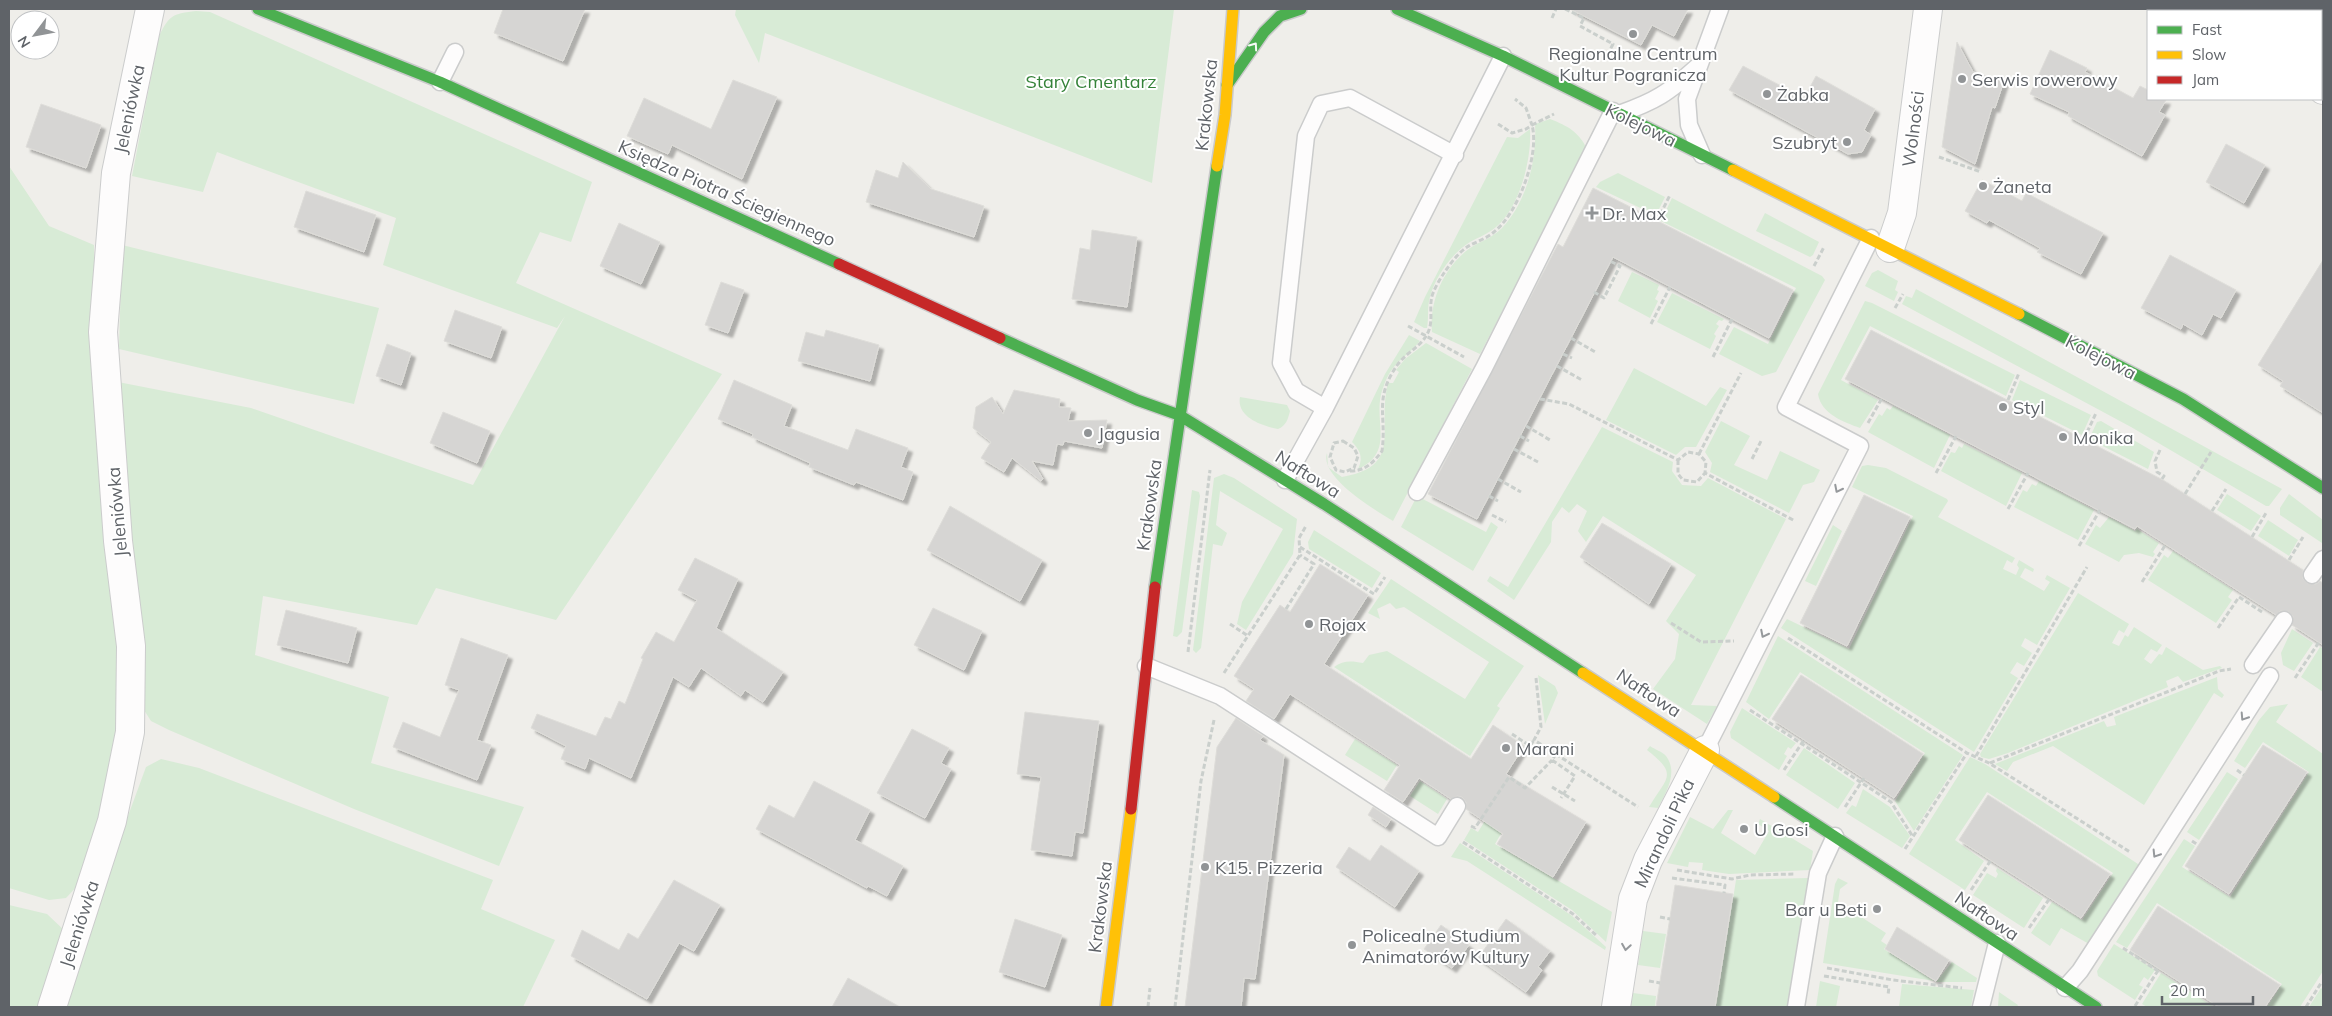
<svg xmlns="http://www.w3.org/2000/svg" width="2332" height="1016" font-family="Mulish,sans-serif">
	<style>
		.green { fill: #d8ebd6 }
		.building { fill: #d6d5d3; stroke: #deddd9; filter: url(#shadow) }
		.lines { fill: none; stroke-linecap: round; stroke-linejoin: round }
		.lane-casing { stroke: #cbcccc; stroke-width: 19 }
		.street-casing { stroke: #cbcccc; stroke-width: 30 }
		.fast-casing { stroke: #cacacb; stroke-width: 14 }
		.slow-casing { stroke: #cacacb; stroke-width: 14 }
		.jam-casing { stroke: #cacacb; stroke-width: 14 }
		.path { stroke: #cacfcc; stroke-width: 3; stroke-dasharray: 5 2.5; stroke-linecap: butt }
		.lane { stroke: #fdfcfc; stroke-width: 16 }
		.street { stroke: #fdfcfc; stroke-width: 28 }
		.fast { stroke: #4caf50; stroke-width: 11 }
		.slow { stroke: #ffc107; stroke-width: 11 }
		.jam { stroke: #c62828; stroke-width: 11 }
		.oneway { stroke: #f6fbf6 }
		.oneway2 { stroke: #96999c }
		.poi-dot { fill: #919496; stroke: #fff; stroke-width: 2 }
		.labels { text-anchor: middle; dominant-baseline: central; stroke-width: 4; stroke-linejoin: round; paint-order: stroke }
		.poi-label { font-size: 18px; fill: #5f6368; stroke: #fff; text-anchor: start }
		.park-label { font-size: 18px; fill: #348238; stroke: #fff }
		.street-label { font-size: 18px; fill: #5f6368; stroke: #fff }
	</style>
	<defs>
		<filter id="shadow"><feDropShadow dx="4.5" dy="4.5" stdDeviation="1" flood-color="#0004"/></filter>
	</defs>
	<rect width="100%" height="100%" fill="#efeeea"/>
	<path class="green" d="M736 9H1174L1152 183 765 33 759 63 735 15Z
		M196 11 210 12 592 182 571 242 540 232 516 283 722 374 556 620 436 588 417 625 263 596 255 655 389 697 371 763 524 807 499 866 354 809 169 730 151 721 144 710 118 382 251 408 473 485 565 316 557 328 383 265 396 218 217 152 203 192 132 176 159 36C170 14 173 14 196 11Z
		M1550 119C1568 126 1579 132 1587 149L1480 354 1432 332C1429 301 1444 267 1470 248 1481 241 1492 238 1502 228 1527 201 1537 160 1535 124Z
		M1530 129C1532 158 1520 207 1496 227 1488 234 1479 237 1470 242 1452 253 1435 277 1430 297 1427 306 1429 318 1427 328H1424L1414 322 1425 297 1507 137 1518 138Z
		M9 166 49 226 94 245 95 386 122 640 113 768 81 882 66 898 49 900 9 888Z
		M1618 173 1665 197 1658 211 1653 209 1651 213 1596 187 1600 182Z
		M1672 198 1822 276 1825 280 1776 372 1762 376 1719 354 1734 327 1768 344 1796 288 1661 221Z
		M1765 213 1819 242 1813 255 1810 257 1756 231Z
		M122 245 379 308 354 404 119 349Z
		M1878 270 1898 281 1895 290 1898 292 1894 301 1865 286 1872 273Z
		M1632 272 1659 285 1657 290 1659 291 1655 299 1658 301 1650 318 1618 301Z
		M1916 289 2282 489 2269 506H2266L2131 427 1902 304 1906 296 1912 298Z
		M1672 293 1724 319 1722 321 1719 320 1716 324 1719 326 1714 334 1716 336 1710 349 1657 322Z
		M1865 301 1872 303 2015 375 2006 396 1870 326 1841 380 1878 400 1860 428C1844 422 1821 414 1818 394Z
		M1409 335 1420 341C1405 359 1392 361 1383 388 1371 419 1397 451 1358 469 1364 457 1359 449 1352 442L1385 374Z
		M1426 343 1472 369 1393 521C1375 510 1319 477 1327 453L1328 467 1342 477C1405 466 1376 429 1388 383H1393L1399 372 1396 370 1405 359Z
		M1634 368 1706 406 1720 387 1727 390 1696 447H1685L1676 455 1606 420Z
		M2020 380 2091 415 2082 435 2012 400Z
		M1240 397 1287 405 1290 411C1288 419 1286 426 1278 429 1262 426 1236 417 1240 397Z
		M1893 406 1950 435 1934 468 1868 432 1879 414 1882 416 1887 408 1890 410Z
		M1721 421 1750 436 1734 465 1767 480 1780 451 1820 470 1814 482 1803 485 1789 513 1710 472 1712 463 1705 452Z
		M2101 421 2154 452 2148 469 2089 439 2097 422Z
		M1602 427 1673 462 1672 471 1682 485 1701 486 1708 478 1786 519 1691 705 1717 706 1707 724 1653 689 1675 659 1679 634 1666 621 1696 575 1603 516 1586 542 1578 531 1587 511 1577 504 1569 513 1562 507 1552 522 1551 542 1514 600 1487 581 1490 576 1508 587Z
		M1964 444 2022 473 2006 506 1941 471 1951 452 1955 453 1959 446 1962 448Z
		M1868 465 1886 468 1947 499 1948 501 1938 517 2015 558 2012 563 2007 560 2003 569 2016 575 2019 568 2017 565 2019 560 2034 569 2033 572 2025 568 2020 577 2044 591 2050 582 2045 579 2047 575 2070 588 2037 645 2025 638 2021 646 2032 653 2024 666 2017 662 2010 673 2018 678 1974 752 1781 628 1787 619 1849 649 1913 516 1852 487 1862 466Z
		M1224 474 1234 478 1297 519 1293 554 1246 630 1237 624 1242 602 1283 529 1220 491 1216 525 1227 533 1222 546 1213 544 1201 648 1196 653 1193 650 1214 478Z
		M2039 481 2094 510 2078 540 2014 507 2023 490 2027 492 2032 484 2036 486Z
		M1192 490 1199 492 1200 496 1182 632 1177 637 1173 636Z
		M2227 494 2261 516 2251 531 2217 510Z
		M2289 494 2323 520 2322 543 2280 515V508Z
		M1417 496 1486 532 1491 522 1498 527 1473 571 1401 527Z
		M2109 517 2135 531 2137 529 2159 543 2153 552 2155 554 2153 557 2139 553 2124 555 2119 562 2085 544 2096 525 2100 528Z
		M2268 520 2298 540 2289 556 2258 536Z
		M1833 525 1842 531 1816 586 1805 581Z
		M1314 530 1381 573 1372 588 1309 549 1308 542Z
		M2173 551 2233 590 2228 597 2232 600 2216 623 2148 580 2164 555 2168 558Z
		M1391 579 1524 666 1497 706 1500 708 1470 756 1334 667C1343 660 1352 661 1363 663L1369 655 1387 651 1465 699 1489 662 1404 607 1396 609 1390 603 1377 609 1380 619 1368 613Z
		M2078 593 2129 624 2124 633 2119 630 2112 643 2119 646 2125 635 2128 637 2134 627 2162 645 2157 652 2151 649 2144 659 2151 664 2159 654 2162 655 2166 647 2203 670 2220 666 2222 668 2183 682 2178 676 2166 681 2168 687 2008 753 1989 759 1981 757 1980 754Z
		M2292 629 2313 643 2294 671 2283 665 2281 653Z
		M1778 636 1963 755 1914 831 1895 801 1925 753 1800 672 1769 719 1746 702Z
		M2320 647 2323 649V692L2301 677Z
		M1538 675 1555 686 1558 693 1545 724Z
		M2217 677 2218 689 2224 695 2222 698 2214 693 2144 805 2053 746 2013 762 2007 771 1995 764 2104 721 2107 727 2116 725 2114 717Z
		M2288 704 2276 722 2323 754V971L2300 1007H2267L2282 984 2157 903 2127 948 2116 942 2184 839 2195 846 2182 867 2230 897 2309 772 2263 742 2245 768 2234 761 2259 720 2270 707Z
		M1742 708 1796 743 1791 749 1788 747 1784 754 1787 756 1779 770 1731 738 1730 732Z
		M1355 739 1397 765 1387 781 1345 755Z
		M1650 746C1654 749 1663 752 1666 756 1679 773 1665 794 1658 808L1649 807C1667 777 1679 775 1647 750Z
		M1804 748 1855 783 1838 809 1786 775Z
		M1970 757 1985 764 2138 864 2139 866 2089 944 2061 928 2050 946 2031 933 2052 902 2082 920 2113 873 1987 792 1955 840 1984 861 1965 890 1909 854Z
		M161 759 199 768 493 880 481 909 555 940 523 1007H58L146 767Z
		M2227 772 2238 779 2199 840 2187 832Z
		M1420 781 1447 799 1438 814 1410 796Z
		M1507 785 1513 813 1495 844 1612 912 1606 942 1572 910 1464 840 1471 828 1478 832Z
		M1863 789 1890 807 1910 836 1902 848 1846 813 1852 805 1856 807Z
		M1728 810H1733L1721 833 1755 855 1769 831 1758 824 1760 819 1813 851 1810 870 1729 874 1702 870 1703 863 1689 862 1688 867 1667 863 1690 817 1713 829Z
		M1460 843 1571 915 1606 947 1605 950 1467 861 1451 857Z
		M1997 868 2043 898 2024 928 1973 895 1987 873 1996 878 1998 874 1996 871Z
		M1808 878 1789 1007H1716L1736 880Z
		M1838 878 1848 883 1840 889 1838 902 1886 933 1881 941 1887 945 1884 949 1934 981 1823 963 1835 884Z
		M9 905 47 914 66 932 40 1007H9Z
		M1643 931 1666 934 1660 968 1638 965Z
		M2114 944 2155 970 2148 980 2144 977 2139 985 2143 987 2135 1000 2098 976 2097 971Z
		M1952 962 1977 978 1976 982H1936Z
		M2161 973 2214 1007H2147L2142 1004Z
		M1820 981 1840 986 1836 1007H1816Z
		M1902 984 1974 990 1971 1007H1899Z
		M2321 988 2323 990V1007H2309Z
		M1999 992 2018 1005 2017 1007H1998Z
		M1633 993 1656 996 1655 1007H1631Z"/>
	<path class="building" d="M503 9H585L563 61 494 33Z
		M1570 9H1688L1674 36 1652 25 1641 45Z
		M1957 42 1973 72 2004 81 1995 108 1992 107 1975 164 1942 147Z
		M2050 50 2087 68 2085 72 2133 98 2140 86 2148 90V99L2166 100 2159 112 2165 115 2142 156 2068 116 2069 112 2030 94Z
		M1743 66 1804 98 1816 76 1875 109 1864 130 1871 135 1862 152 1848 154 1729 90Z
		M733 80 777 97 742 179 672 145 668 154 627 136 644 98 711 129Z
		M41 104 101 125 86 168 26 147Z
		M2226 144 2265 165 2244 203 2206 182Z
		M903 162 931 189 984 206 974 237 866 202 876 170 898 178Z
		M1982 180 2022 201 2026 193 2103 233 2081 274 2037 252 2040 248 1989 220 1987 223 1965 211Z
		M1593 188 1793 290 1769 338 1613 257 1477 519 1428 494 1558 244 1563 247Z
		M306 191 376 215 364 252 294 227Z
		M619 223 660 242 641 284 600 266Z
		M1092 230 1137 237 1127 307 1072 299 1080 248 1090 250Z
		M2170 255 2236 290 2221 318 2213 314 2202 335 2183 324 2181 329 2141 308Z
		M2323 260V413L2280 386 2283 381 2258 365Z
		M721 282 744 290 728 333 705 325Z
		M455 310 502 327 491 358 444 341Z
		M826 330 879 345 870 381 798 361 806 332 824 337Z
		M1871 330 2163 480 2303 570V579L2307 583 2316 584 2320 581 2323 583V645L2292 625 2293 616 2289 612 2280 611 2276 615 2137 526 2135 529 1845 379Z
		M387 344 411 353 401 385 376 376Z
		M734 380 792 405 784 426 848 450 856 429 908 448 901 467 913 472 903 500 856 482 854 485 809 467 810 463 752 437 753 434 718 419Z
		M1014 390 1060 399 1059 407 1071 408 1068 421 1107 420 1102 448 1064 441 1063 445 1057 444 1053 465 1032 461 1043 479 1041 481 1012 458 1004 472 981 458 991 442 973 428 976 407 992 397 1003 414Z
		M443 412 490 431 477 463 430 443Z
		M1864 495 1910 517 1847 646 1800 623Z
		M950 506 1042 560 1020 601 927 550Z
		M1602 523 1671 564 1649 604 1580 557Z
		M695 558 738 579 716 628 783 672 763 702 745 690 741 696 701 668 689 687 673 677 631 778 589 758 585 769 561 759 566 746 531 728 537 714 596 736 605 717 611 719 619 701 625 704 643 659 641 658 656 632 674 642 697 600 678 590Z
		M1320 564 1368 595 1324 664 1471 759 1493 725 1524 746 1506 774 1586 822 1553 877 1497 844 1503 834 1466 809V802L1462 797 1457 796 1451 799 1419 778 1403 802 1384 790 1400 765 1290 694 1274 719 1246 701 1254 689 1234 676 1280 605 1290 612Z
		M933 608 982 631 964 670 914 645Z
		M286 610 357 628 348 663 277 645Z
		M461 638 508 655 477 740 491 745 477 780 393 747 403 722 440 737 459 690 445 685Z
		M1801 675 1923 754 1894 798 1772 719Z
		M1025 712 1099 721 1083 833 1075 832 1072 856 1031 850 1041 777 1017 774Z
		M1236 718 1263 736 1260 740 1284 755 1255 979 1244 978 1241 1007H1185L1217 747Z
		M912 729 949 748 941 763 951 769 925 818 877 793Z
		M2263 745 2307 772 2229 894 2185 866Z
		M814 781 870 810 855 840 903 866 887 896 868 886 867 888 756 829 769 805 794 818Z
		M1988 795 2110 874 2081 918 1959 840Z
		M1373 807 1391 819 1386 827 1368 815Z
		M1381 845 1419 871 1395 907 1336 867 1349 847 1370 861Z
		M674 880 720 905 694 951 679 943 647 999 571 956 582 930 619 950 628 933 638 939Z
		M1675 885 1733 894 1715 1007H1656Z
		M2158 906 2280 985 2265 1007H2219L2130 950Z
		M1015 919 1062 935 1045 987 999 972Z
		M1506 919 1550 951 1538 967 1542 970 1526 992 1478 958Z
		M1441 925 1469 945 1452 968 1424 949Z
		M1897 927 1949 960 1936 981 1885 949Z
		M848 978 900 1007H832Z"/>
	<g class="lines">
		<defs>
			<path id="lane" d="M440 82 455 52
				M1619 114C1656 101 1668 93 1697 67
				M1455 155 1350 98 1321 104 1306 136 1281 363 1296 391 1325 408 1503 56
				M1702 155 1689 125 1687 99 1720 9
				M1285 480 1325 408
				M1417 492 1484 368 1613 111
				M2312 575 2323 559
				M2253 665 2284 620
				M1146 666 1220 696 1438 837 1457 806
				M1705 750 1860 446 1786 407 1871 238
				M2065 988 2080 971 2149 865 2270 676
				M1796 1007 1818 873 1835 836
				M1981 1007 1997 943"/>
			<path id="street" d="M2180 9 2184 11
				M2321 88 2323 90
				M1890 248 1902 213 1928 9
				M52 1007 112 821 130 732 131 646 118 541 103 332 116 173 150 9
				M1616 1007 1633 899 1648 860 1705 750"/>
			<path id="fast" d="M258 9 440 82 839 264
				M1397 9 1503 56 1733 170
				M1227 85 1264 32 1280 16 1301 9
				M2019 314 2183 399 2323 488
				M1000 338 1137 400 1179 415 1324 504 1583 673
				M1155 587 1217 166
				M1774 797 2096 1007"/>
			<path id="slow" d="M1217 166 1225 115 1233 9
				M1733 170 2019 314
				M1583 673 1774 797
				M1106 1007 1131 809"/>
			<path id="jam" d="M839 264 1000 338
				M1131 809 1155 587"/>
		</defs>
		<use href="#lane" class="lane-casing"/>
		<use href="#street" class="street-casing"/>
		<use href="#fast" class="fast-casing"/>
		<use href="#slow" class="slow-casing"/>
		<use href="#jam" class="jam-casing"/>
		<path class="path" d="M1565 9 1584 18 1580 26 1613 44 1610 50
			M1552 18 1556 9
			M1498 124 1512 133 1526 129 1532 125 1526 108 1515 99
			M1939 157 1981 172
			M1657 221 1670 195
			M1814 266 1824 247
			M1594 292 1604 298 1620 266 1610 261
			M1895 308 1903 294
			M1651 324 1670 287
			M1408 326 1464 357
			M1571 338 1597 353
			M1563 354 1572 358
			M1713 357 1732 319
			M1557 366 1582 380
			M1540 399 1569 404 1678 460 1688 452 1699 454 1706 462 1705 473 1795 521
			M2008 400 2019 373
			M1868 423 1882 398
			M1526 426 1550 440
			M1520 436 1529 441
			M2084 439 2096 413
			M1343 441 1354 448 1358 456 1354 468 1345 472 1336 470 1330 457 1334 443Z
			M1514 449 1538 462
			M2160 450 2155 461 2157 472 2164 476 2162 479
			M1699 454 1741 373
			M1752 459 1761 441
			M1678 460V474L1683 480 1697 482 1705 473
			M1350 471C1365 471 1373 463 1382 451 1387 415 1373 399 1398 364 1408 351 1423 346 1429 330 1433 319 1429 308 1432 296 1434 289 1440 279 1444 273 1450 264 1458 253 1467 247 1475 242 1486 239 1494 232 1518 213 1540 155 1532 125L1554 114
			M1936 473 1956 436
			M1498 479 1521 492
			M2185 494 2211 452
			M1489 496 1498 501
			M2008 509 2028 473
			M2212 511 2226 489
			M1492 515 1506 522
			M2252 537 2266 513
			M2079 546 2100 510
			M1300 547 1374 594 1385 577
			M2289 560 2303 537
			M2142 582 2166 544
			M1286 609 1314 564 1300 555
			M1671 623 1701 642 1734 641
			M1230 624 1248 636
			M2218 628 2239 597 2262 612
			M1788 638 1967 753 1989 763 2130 852
			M1188 652 1210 470
			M1224 673 1300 555 1299 538 1306 526
			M1536 678 1541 727 1534 740 1638 807
			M2295 678 2319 642
			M1750 710 1891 802 1913 837
			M1512 734 1530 746 1534 740
			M1556 754 1552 760 1575 776 1561 798
			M1976 756 2087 567
			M1990 763 2219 671 2231 669
			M1784 770 1804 740
			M2237 770 2244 775
			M1552 787 1575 801
			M1845 807 1864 778
			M1471 826 1475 828 1509 777 1525 788 1552 760
			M2192 841 2198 845
			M1463 842 1573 914 1597 936
			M1905 849 1967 753
			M1677 870 1732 879 1750 875 1795 874
			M1672 878 1725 885 1724 893
			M1971 890 1991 860
			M1660 917 1670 919
			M2029 928 2050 898
			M2123 948 2158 971
			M1827 968 1893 980 1962 988
			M1824 976 1889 987 1888 995
			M1649 981 1660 983
			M2135 1006 2159 969
			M1148 1007 1150 988
			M1175 1007 1201 781 1214 720
			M2306 1007 2321 983"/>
		<use href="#lane" class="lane"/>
		<use href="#street" class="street"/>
		<use href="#fast" class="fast"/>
		<use href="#slow" class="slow"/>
		<use href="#jam" class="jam"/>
	</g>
	<defs><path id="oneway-chevron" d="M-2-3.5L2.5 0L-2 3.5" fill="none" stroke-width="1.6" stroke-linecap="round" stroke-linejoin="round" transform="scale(1.25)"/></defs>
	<use class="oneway" href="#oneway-chevron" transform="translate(1254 46) rotate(-55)"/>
	<g class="oneway2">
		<use href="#oneway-chevron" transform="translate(1838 489) rotate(117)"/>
		<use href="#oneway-chevron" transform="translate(1764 634) rotate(117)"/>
		<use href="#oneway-chevron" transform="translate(2244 717) rotate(123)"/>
		<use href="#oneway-chevron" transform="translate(2156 854) rotate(122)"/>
		<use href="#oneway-chevron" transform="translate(1626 947) rotate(99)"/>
	</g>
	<g class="poi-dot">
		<circle cx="1633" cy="34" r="5"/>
		<circle cx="1962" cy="79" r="5"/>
		<circle cx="1767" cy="94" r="5"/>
		<circle cx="1847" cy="142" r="5"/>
		<circle cx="1983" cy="186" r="5"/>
		<path d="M1589.5 205.5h5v5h5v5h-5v5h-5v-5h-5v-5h5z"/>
		<circle cx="2003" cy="407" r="5"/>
		<circle cx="1088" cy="433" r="5"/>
		<circle cx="2063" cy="437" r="5"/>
		<circle cx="1309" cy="624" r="5"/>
		<circle cx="1506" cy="748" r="5"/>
		<circle cx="1744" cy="829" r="5"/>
		<circle cx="1205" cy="867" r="5"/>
		<circle cx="1877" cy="909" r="5"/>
		<circle cx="1352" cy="945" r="5"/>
	</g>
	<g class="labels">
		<g class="poi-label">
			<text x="1633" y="53" text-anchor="middle">Regionalne Centrum<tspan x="1633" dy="21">Kultur Pogranicza</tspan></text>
			<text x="1972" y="79">Serwis rowerowy</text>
			<text x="1777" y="94">Żabka</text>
			<text x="1837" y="142" text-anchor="end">Szubryt</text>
			<text x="1993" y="186">Żaneta</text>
			<text x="1602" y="213">Dr. Max</text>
			<text x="2013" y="407">Styl</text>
			<text x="1098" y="433">Jagusia</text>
			<text x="2073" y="437">Monika</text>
			<text x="1319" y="624">Rojax</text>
			<text x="1516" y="748">Marani</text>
			<text x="1754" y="829">U Gosi</text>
			<text x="1215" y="867">K15. Pizzeria</text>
			<text x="1867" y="909" text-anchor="end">Bar u Beti</text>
			<text x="1362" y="935">Policealne Studium<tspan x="1362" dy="21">Animatorów Kultury</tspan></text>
		</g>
		<g class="park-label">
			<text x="1091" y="81">Stary Cmentarz</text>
		</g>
		<g class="street-label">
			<text transform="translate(1206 105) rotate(-84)">Krakowska</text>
			<text transform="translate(129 109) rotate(-78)">Jeleniówka</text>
			<text transform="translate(1641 125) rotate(26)">Kolejowa</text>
			<text transform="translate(1913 129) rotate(-83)">Wolności</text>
			<text transform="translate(727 193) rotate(24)">Księdza Piotra Ściegiennego</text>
			<text transform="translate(2101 357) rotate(27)">Kolejowa</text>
			<text transform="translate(1308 474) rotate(32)">Naftowa</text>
			<text transform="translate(1149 505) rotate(-82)">Krakowska</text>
			<text transform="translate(117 512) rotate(-95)">Jeleniówka</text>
			<text transform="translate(1649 693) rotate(33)">Naftowa</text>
			<text transform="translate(1664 833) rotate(-65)">Mirandoli Pika</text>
			<text transform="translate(1100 907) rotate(-83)">Krakowska</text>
			<text transform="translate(1987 916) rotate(34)">Naftowa</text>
			<text transform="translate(79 924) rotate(-72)">Jeleniówka</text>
		</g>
	</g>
	<rect width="2332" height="1016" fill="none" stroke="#5f6368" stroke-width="20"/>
	<rect x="2147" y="10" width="175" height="90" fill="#ffffff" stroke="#bfc1c3"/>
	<rect x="2157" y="26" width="25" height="8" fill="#4caf50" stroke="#bfc1c3"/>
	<text x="2192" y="35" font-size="15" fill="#5f6368">Fast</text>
	<rect x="2157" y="51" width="25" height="8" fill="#ffc107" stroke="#bfc1c3"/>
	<text x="2192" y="60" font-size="15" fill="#5f6368">Slow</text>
	<rect x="2157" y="76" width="25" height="8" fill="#c62828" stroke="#bfc1c3"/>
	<text x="2192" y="85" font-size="15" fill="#5f6368">Jam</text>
	<g transform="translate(35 35) rotate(238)"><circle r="24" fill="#ffffff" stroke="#bfc1c3"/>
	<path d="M0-4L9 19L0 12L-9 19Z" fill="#919496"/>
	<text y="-8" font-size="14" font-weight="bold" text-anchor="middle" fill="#5f6368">N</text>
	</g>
	<path d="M2162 996v8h91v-8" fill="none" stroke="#5f6368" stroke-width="2.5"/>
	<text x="2170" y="996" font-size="15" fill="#5f6368" stroke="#ffffff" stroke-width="4" paint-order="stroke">20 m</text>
</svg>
